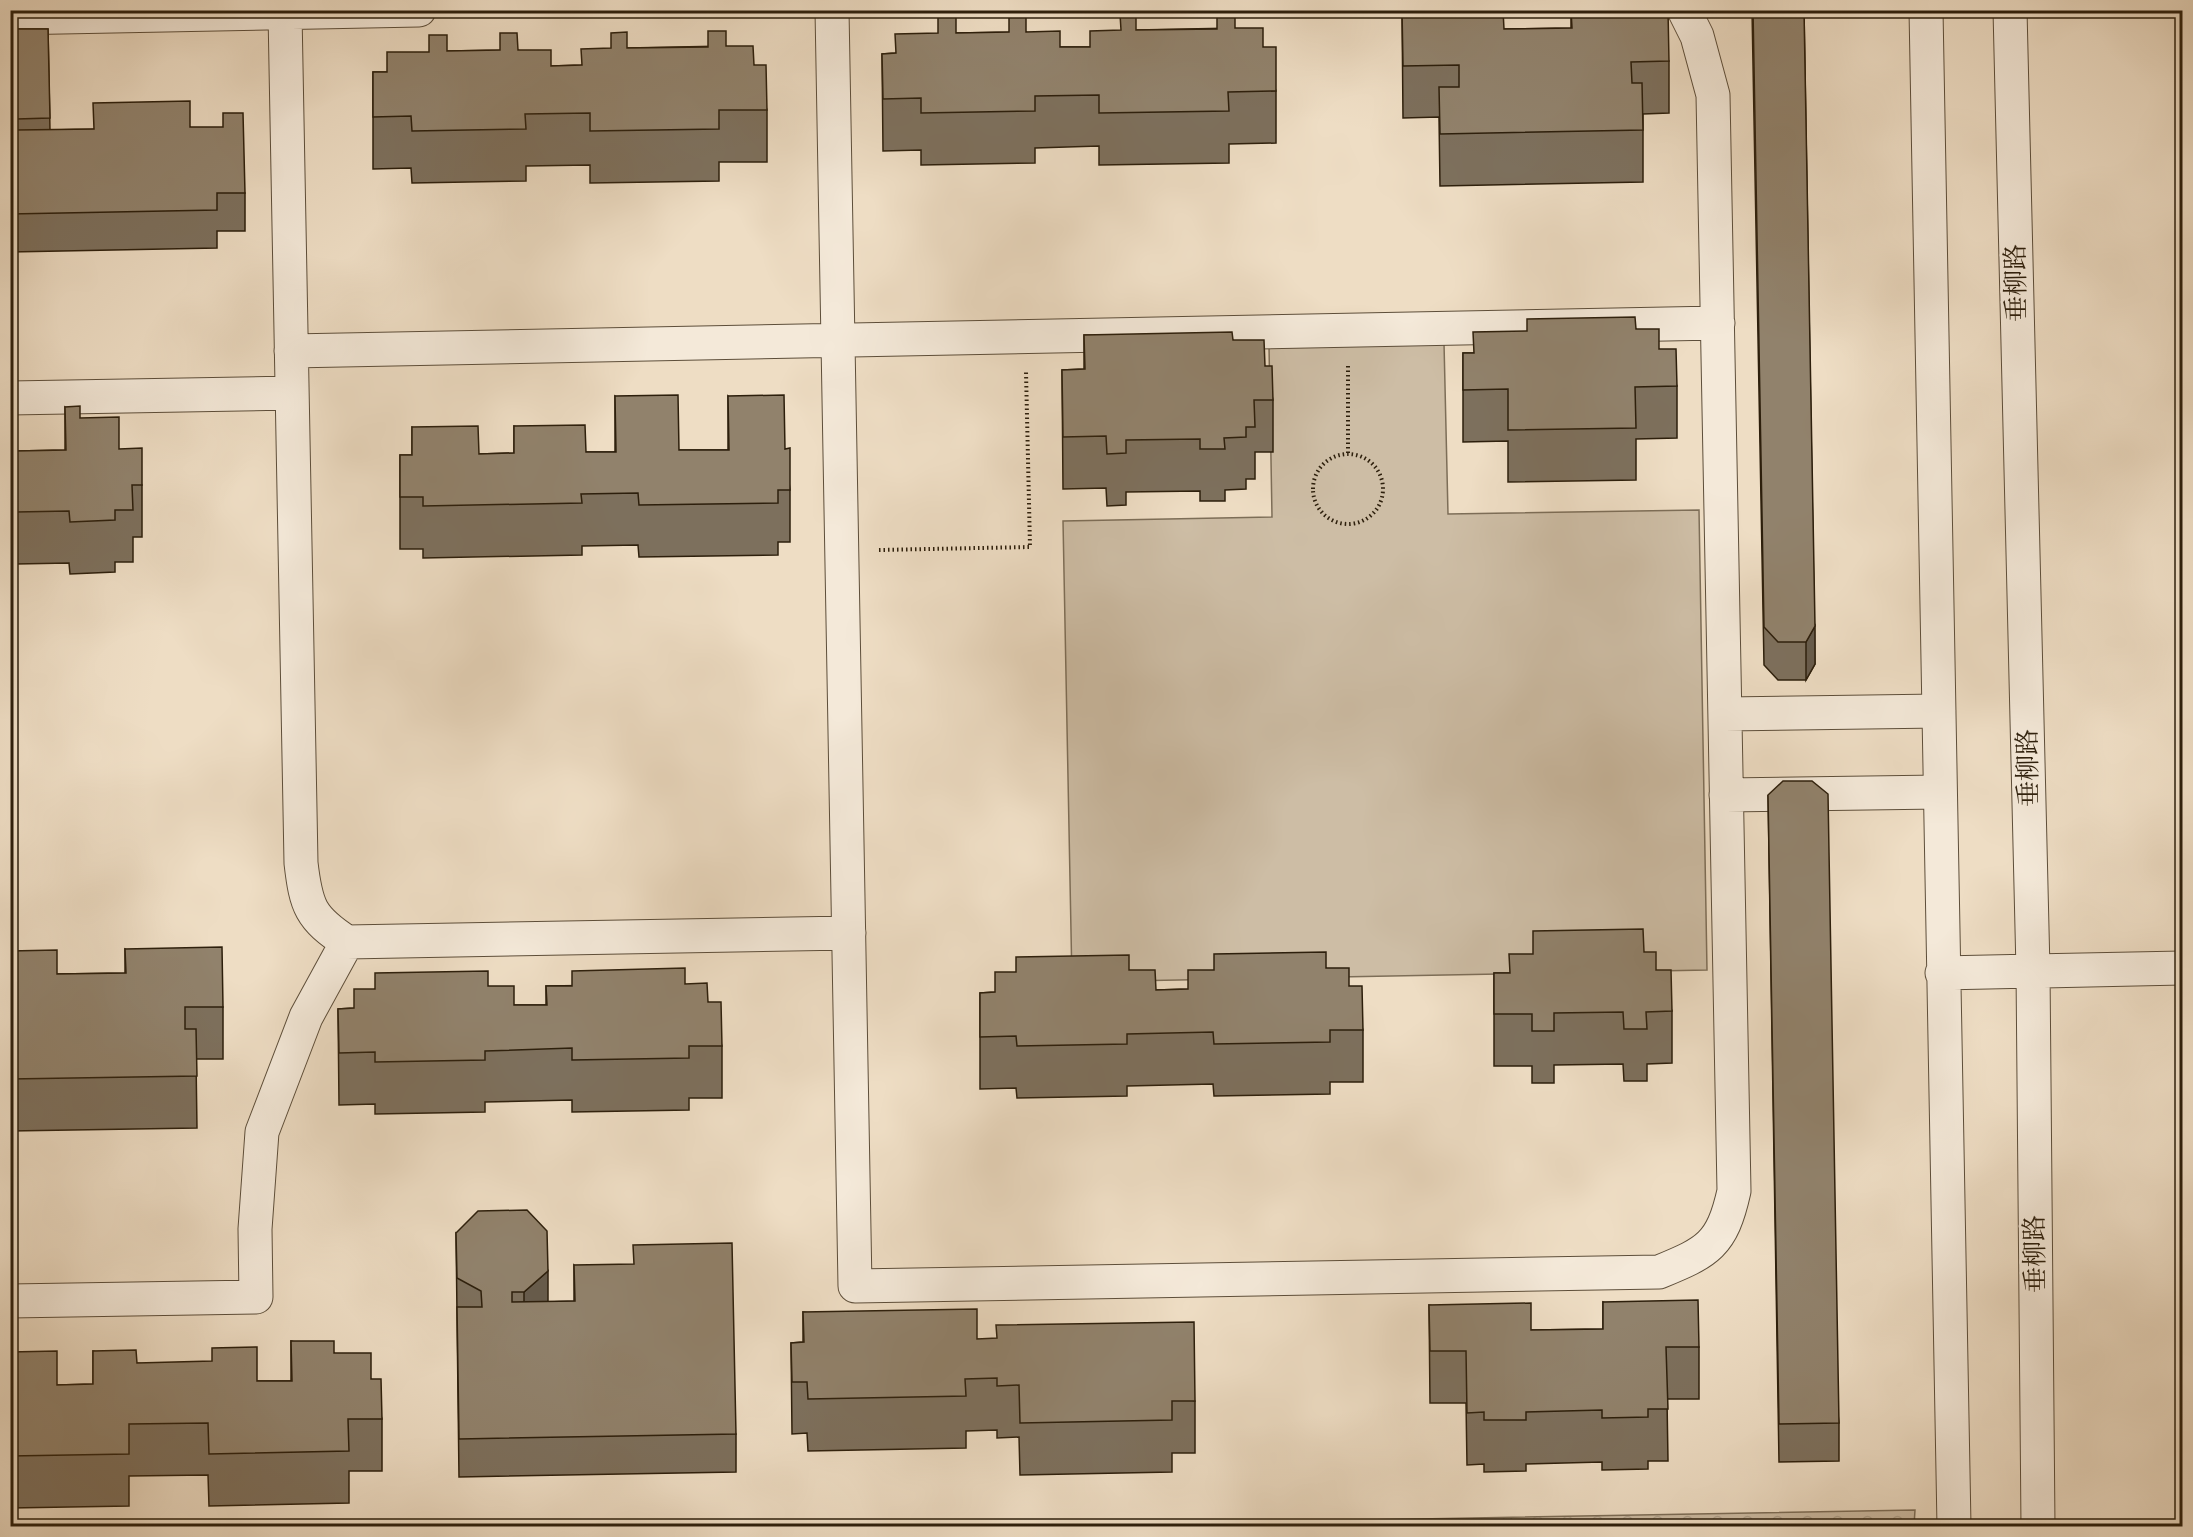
<svg xmlns="http://www.w3.org/2000/svg" width="2193" height="1537" font-family="Cardo,'Noto Serif SC',serif">
	<style>
		.grass { fill: #cdbda5; stroke: #7d6e58; stroke-width: 1.5 }
		.park { fill: url(#park-crowns); stroke: #7d6e58; stroke-width: 1.5 }
		.lines { fill: none; stroke-linecap: round; stroke-linejoin: round }
		.minor-casing { stroke: #5d4e3a; stroke-width: 35 }
		.path { stroke: #2d1f0c; stroke-width: 4; stroke-dasharray: 1.5 3; stroke-linecap: butt }
		.minor { stroke: #f4e9d9; stroke-width: 33 }
		.wall { fill: #7d705d; stroke: #2d1f0c; stroke-width: 1.5 }
		.shaded-wall { fill: #665b4c; stroke: #2d1f0c; stroke-width: 1.5 }
		.building { fill: #91826c; stroke: #2d1f0c; stroke-width: 1.5 }
		.labels { text-anchor: middle; dominant-baseline: central; stroke-width: 5; stroke-linejoin: round; paint-order: stroke }
		.street-label { font-size: 26px; fill: #2d1f0c; stroke: #f4e9d9 }
	</style>
	<defs>
		<pattern id="park-crowns" width="20" height="18" patternUnits="userSpaceOnUse" patternTransform="scale(1.5)"><rect width="20" height="18" fill="#cdbda5"/><path d="M2 6a3 3 0 1 1 6 0M12 15a3 3 0 1 1 6 0" fill="none" stroke="#b0a28d"/></pattern>
	</defs>
	<rect width="100%" height="100%" fill="#eeddc4"/>
	<filter id="stains"><feTurbulence type="fractalNoise" baseFrequency=".00333" numOctaves="4"/><feColorMatrix values="0 0 0 0 .2 0 0 0 0 .09 0 0 0 0 .02 0 0 0 .5 -.17"/></filter>
	<radialGradient id="worn" r=".72"><stop offset=".6" stop-color="#630" stop-opacity="0"/><stop offset="1" stop-color="#630" stop-opacity=".3"/></radialGradient>
	<path class="grass" d="M1444 343 1448 514 1699 510 1707 970 1072 982 1063 521 1272 517 1269 346Z"/>
	<path class="park" d="M1915 1510 1914 1526H1031Z"/>
	<g class="lines">
		<defs>
			<path id="minor" d="M832 10 855 1286 1659 1272C1708 1252 1722 1245 1734 1191L1713 95 1697 36 1684 10
				M1926 10 1954 1526
				M2010 10 2033 970 2038 1526
				M285 13 301 863C306 906 310 918 347 942L849 933
				M10 18 419 10
				M291 351 1718 323
				M10 398 292 393
				M1725 714 1939 711
				M1726 795 1939 792
				M1942 973 2182 968
				M10 1301 256 1297 255 1229 262 1132 306 1017 347 942"/>
		</defs>
		<use href="#minor" class="minor-casing"/>
		<path class="path" d="M1348 366V454
			M1313 489a35 35 0 1 1 70 0a35 35 0 1 1-70 0Z
			M879 550 1030 547 1026 372"/>
		<use href="#minor" class="minor"/>
	</g>
	<path class="wall" d="M10 10 15 29H48L50 130 190 127 245 193V231H217V248L10 252Z
		M1402 10 1504 29 1571 28V10L1669 61V113L1643 114V182L1440 186 1439 117 1403 118Z
		M1752 10H1804L1815 664 1806 680H1778L1764 665Z
		M1235 28 1263 47 1276 91V143L1229 144V163L1099 165V146L1035 148V163L921 165V150L883 151 882 54 895 53 956 33 1026 32 1060 47H1090L1136 30Z
		M726 46 754 65 767 110V162H719V181L590 183V165L526 166V181L412 183 411 168 373 169V72H387L447 51 518 50 551 66 581 65 627 48Z
		M1636 329 1659 349 1677 386V438L1636 439V480L1508 482V441L1463 442V353H1473Z
		M1084 335 1233 340 1265 366 1273 400V452H1255V479H1246V489L1225 490V501H1200V491L1126 492V505L1107 506 1106 488 1063 489 1062 370 1084 369Z
		M615 396 679 450H728V396L785 449 790 490V542H778V555L639 557 638 545 582 546V555L423 558V549H400V455H412V427L479 454 514 453V426L586 452H615Z
		M65 407 119 449 142 485V537H133V562H115V572L70 574 69 563 16 564V574H10V410L16 451 65 450Z
		M1768 795 1839 1423V1461L1779 1462Z
		M125 949 223 1007V1059H196L197 1128 10 1131V951L57 974 125 973Z
		M1644 952 1656 970 1672 1011V1063L1647 1064V1081H1624L1623 1064 1554 1065V1083H1532V1066H1494V973H1509Z
		M1326 968 1349 986 1363 1030V1082H1330V1094L1214 1096 1213 1084 1127 1086V1096L1017 1098 1016 1088 980 1089V993L995 992 1129 970 1156 990 1188 989Z
		M685 984 708 1002 722 1046V1098H689V1110L572 1112V1100L485 1102V1112L375 1114V1104L339 1105 338 1009 354 1008 375 989 488 986 514 1005H546V986Z
		M456 1233 548 1302 574 1301V1265L736 1434V1472L459 1477Z
		M1603 1302 1699 1347V1399H1667L1668 1461H1648V1469L1602 1470V1462L1526 1464V1471L1484 1472V1464L1467 1465 1466 1403H1430L1429 1305 1531 1330 1603 1329Z
		M803 1312 977 1339 1195 1401V1453H1172V1472L1020 1475 1019 1437 997 1438V1430L966 1431V1448L808 1451 807 1433 792 1434 791 1343 803 1342Z
		M291 1341 334 1353 371 1379 382 1419V1471H349V1503L209 1506 208 1475 129 1476V1506L10 1508V1352L57 1385 93 1384V1351L137 1363 257 1381H291Z"/>
	<path class="shaded-wall" d="M1815 626V664L1806 680V642Z
		M548 1271V1309L524 1329V1292Z"/>
	<path class="building" d="M10 10H15V29H48L50 118 17 119V130L94 129 93 103 190 101V127H223V113H243L245 193H217V210L10 214Z
		M1402 10H1503L1504 29 1572 28 1571 10H1668L1669 61 1631 62 1632 83H1642L1643 130 1440 134 1439 87H1459V65L1403 66Z
		M1753 10H1804L1815 626 1806 642H1778L1764 627Z
		M1217 13H1235V28H1263V47H1276V91L1228 92 1229 111 1099 113V95L1035 96V111L921 113V98L883 99 882 54 896 53 895 34 938 33V17H956V33L1009 32V15H1026V32L1060 31V47H1090V31L1121 30 1120 14H1136V30L1217 29Z
		M708 31H726V46H753L754 65H766L767 110H719V129L590 131V113L525 114 526 129 412 131 411 116 373 117V72H387V52H429V35H447V51L500 50V33H517L518 50H551V66L582 65 581 49 611 48V33L627 32V48L708 47Z
		M1635 317 1636 329H1659V349H1676L1677 386 1635 387 1636 428 1508 430V389L1463 390V353H1474L1473 332 1527 331V319Z
		M1232 332 1233 340H1264L1265 366H1272L1273 400H1254L1255 427H1246V437L1224 438 1225 449H1200V439L1126 440V453L1107 454 1106 436 1063 437 1062 370 1085 369 1084 335Z
		M678 395 679 450H729L728 396 784 395 785 449 790 448V490H778V503L639 505 638 493 581 494 582 503 423 506V497H400V455H412V427L478 426 479 454 514 453V426L585 425 586 452H616L615 396Z
		M80 406V418L119 417V449L142 448V485H132L133 510H115V520L70 522 69 511 16 512V522H10V410L15 409 16 451 66 450 65 407Z
		M1783 781H1812L1828 794 1839 1423 1779 1424 1768 795Z
		M1643 929 1644 952H1656V970H1671L1672 1011 1646 1012 1647 1029H1624L1623 1012 1554 1013V1031H1532V1014H1494V973H1510L1509 954H1533V931Z
		M222 947 223 1007H185V1029H196L197 1076 10 1079V1032H13L12 1010H10V951L57 950V974L126 973 125 949Z
		M1326 952V968H1349V986H1362L1363 1030H1330V1042L1214 1044 1213 1032 1127 1034V1044L1017 1046 1016 1036 980 1037V993L995 992V972H1016V957L1129 955V970H1155L1156 990 1188 989V970H1214V954Z
		M685 968V984L707 983 708 1002H721L722 1046H689V1058L572 1060V1048L485 1051V1060L375 1062V1052L339 1053 338 1009 354 1008V989H375V973L488 971V986H514V1005H547L546 986H572V971Z
		M527 1210 547 1231 548 1271 524 1292H512V1302L575 1301 574 1265 634 1264 633 1245 732 1243 736 1434 459 1439 457 1307H482L481 1291 457 1278 456 1233 478 1211Z
		M1698 1300 1699 1347H1666L1668 1409H1648V1417L1602 1418V1410L1526 1412V1420H1484V1412L1467 1413 1466 1351H1430L1429 1305 1531 1303V1330L1603 1329V1302Z
		M977 1309V1339L997 1338 996 1325 1194 1322 1195 1401H1172V1420L1020 1423 1019 1385 997 1386V1378L965 1379 966 1396 808 1399 807 1382H792L791 1343 804 1342 803 1312Z
		M291 1341H334V1353H371V1379H381L382 1419H348L349 1451 209 1454 208 1423 129 1424V1454L10 1456V1352L57 1351V1385L93 1384V1351L136 1350 137 1363 212 1361V1348L257 1347V1381H292Z"/>
	<g class="labels">
		<g class="street-label">
			<text transform="translate(2016 283) rotate(-91)">垂柳路</text>
			<text transform="translate(2028 768) rotate(-91)">垂柳路</text>
			<text transform="translate(2035 1254) rotate(-91)">垂柳路</text>
		</g>
	</g>
	<rect width="2193" height="1537" fill="none" stroke="#eeddc4" stroke-width="36"/>
	<rect x="12" y="12" width="2169" height="1513" fill="none" stroke="#2d1f0c" stroke-width="3"/>
	<rect x="18" y="18" width="2157" height="1501" fill="none" stroke="#2d1f0c" stroke-width="1.5"/>
	<rect width="100%" height="100%" filter="url(#stains)"/>
	<rect width="100%" height="100%" fill="url(#worn)"/>
</svg>
